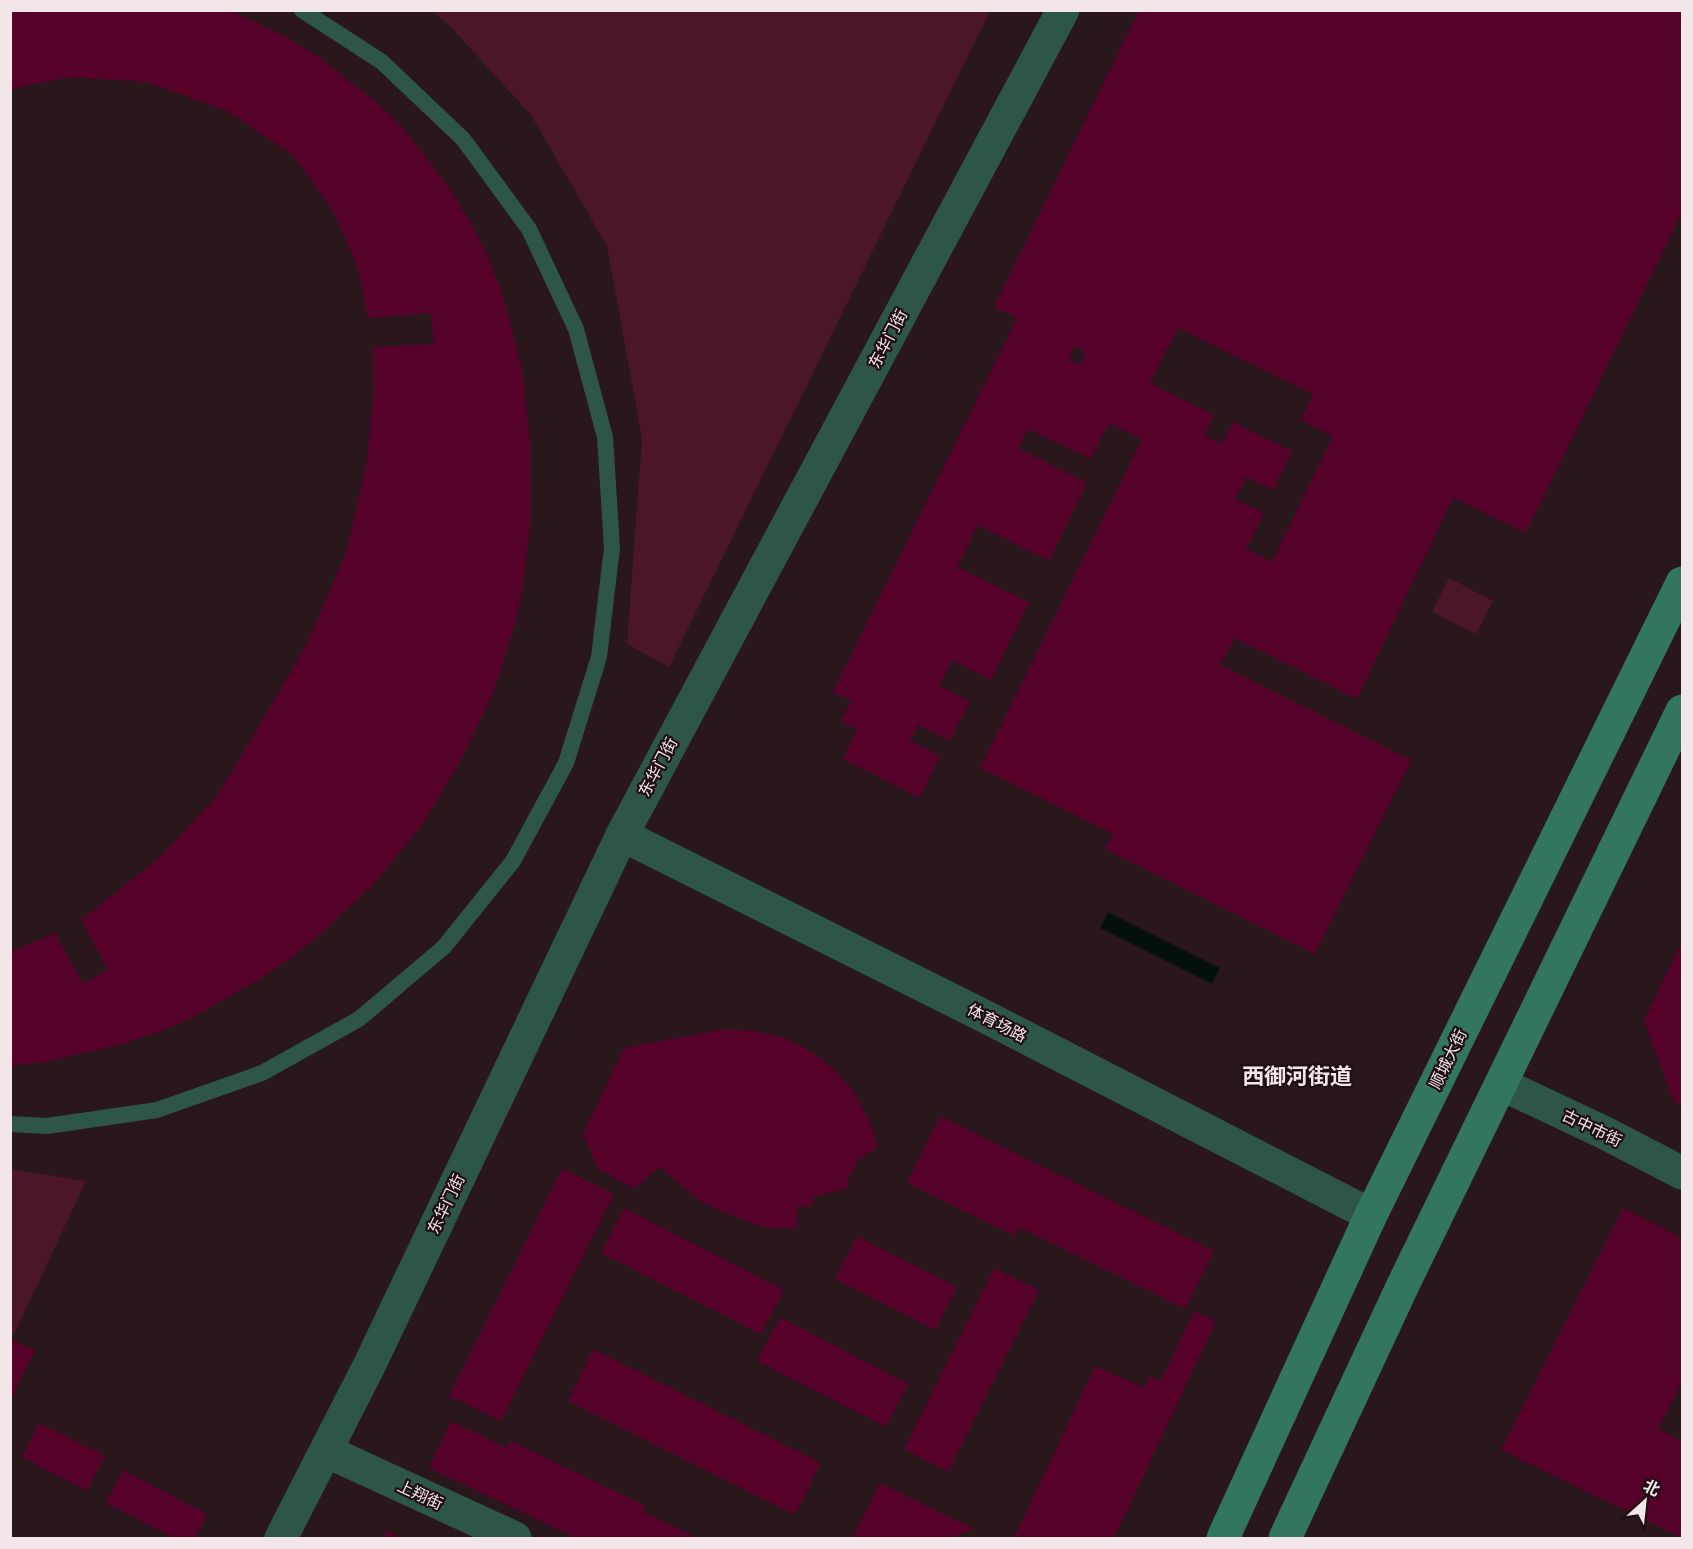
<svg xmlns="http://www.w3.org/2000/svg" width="1693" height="1549" font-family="Raleway,'Noto Sans SC',sans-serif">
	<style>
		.green { fill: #4c162a }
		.water { fill: #04100b }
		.building { fill: #560229; fill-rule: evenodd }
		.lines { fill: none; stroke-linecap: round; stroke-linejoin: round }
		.lane { stroke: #2e5646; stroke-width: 16 }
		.street { stroke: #2e5646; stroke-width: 33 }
		.secondary { stroke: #32765d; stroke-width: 33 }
		.labels { text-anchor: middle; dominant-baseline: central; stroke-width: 4.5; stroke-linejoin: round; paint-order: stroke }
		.street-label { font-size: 16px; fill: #f3e6e9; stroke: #1f0e13 }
		.district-label { font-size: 22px; font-weight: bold; fill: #f3e6e9; stroke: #1f0e13 }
	</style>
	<rect width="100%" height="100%" fill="#29171c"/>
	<path class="green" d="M432 11H990L669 667 627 644 642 439 607 246 531 115 449 25Z
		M1449 578 1493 601 1476 634 1432 612Z
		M11 1169 86 1181 11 1341Z"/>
	<path class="water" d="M1108 912 1220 968 1212 984 1100 928Z"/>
	<path class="building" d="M10 10H230L284 36 316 55 376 102 403 128 450 189 472 225 487 255 503 296 522 369 530 441 531 514 523 587 515 624 493 693 461 760 421 826 373 885 319 935 291 958 260 979 195 1016 162 1031 123 1044 44 1062 10 1066V952L55 933 83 984 108 970 81 920 160 857 218 795 307 644 346 552 366 467 374 392 373 347 434 344 431 313 368 318 357 265 334 213 293 155 227 111 146 82 70 77 10 89Z
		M1139 10H1682V212L1526 533 1453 497 1357 699 1235 638 1220 665 1411 760 1315 954 1105 849 1113 834 980 768 1142 439 1109 423 1091 459 1028 429 1018 448 1087 483 1049 561 978 525 957 567 1029 602 991 680 952 660 939 686 970 701 950 741 918 725 910 741 940 756 920 798 843 759 857 729 841 721 851 701 833 692 1017 318 994 307ZM1178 328 1313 394 1301 420 1333 436 1272 562 1246 549 1264 513 1235 499 1246 477 1273 490 1292 451 1233 422 1222 444 1204 435 1214 415 1150 383ZM1075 346 1085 352 1081 365 1069 359Z
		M1682 941V1106L1674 1102 1644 1021Z
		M724 1029 753 1031 782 1037 809 1050 833 1068 853 1091 870 1121 878 1147 856 1161V1168L847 1178 849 1187 831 1193 814 1196 813 1205 797 1207V1229L762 1227 720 1211 696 1198 660 1167 634 1188 598 1169 583 1134 624 1048Z
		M940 1116 1214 1251 1185 1309 1019 1227 1015 1236 907 1183Z
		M562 1169 614 1194 501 1421 449 1396Z
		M624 1208 784 1290 761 1334 601 1253Z
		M1623 1208 1682 1238V1381L1658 1429 1682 1441V1538L1501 1450Z
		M857 1236 957 1287 935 1330 835 1279Z
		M994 1268 1039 1290 948 1472 904 1449Z
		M1194 1311 1216 1321 1114 1538H1014L1095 1366 1144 1388 1150 1376 1161 1381Z
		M780 1317 908 1384 886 1427 757 1361Z
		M11 1339 35 1350 10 1402V1341Z
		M593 1349 821 1463 795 1515 568 1401Z
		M451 1421 507 1448 511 1441 646 1506 643 1512 698 1538H576L429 1468Z
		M39 1423 105 1456 87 1491 22 1457Z
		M123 1470 207 1514 195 1538H175L106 1503Z
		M880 1483 975 1529 950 1538H852Z
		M387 1531 402 1538H383Z"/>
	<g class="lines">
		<path class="lane" d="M10 1124 47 1126 157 1110 262 1073 359 1019 444 947 513 861 566 763 599 657 612 548 605 437 576 329 529 229 463 139 382 62 302 10"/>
		<path class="street" d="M622 835 984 1016 1371 1215
			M1501 1084 1603 1132 1682 1173
			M326 1451 515 1538
			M281 1538 369 1366 622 835 1063 10"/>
		<path class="secondary" d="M1223 1538 1371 1215 1682 583
			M1285 1538 1403 1285 1682 711"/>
	</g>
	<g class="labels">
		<g class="street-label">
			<text transform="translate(888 339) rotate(-62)">东华门街</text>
			<text transform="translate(658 767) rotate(-62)">东华门街</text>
			<text transform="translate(997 1023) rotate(27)">体育场路</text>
			<text transform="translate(1448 1059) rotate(-64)">顺城大街</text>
			<text transform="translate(1592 1128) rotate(26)">古中市街</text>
			<text transform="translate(446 1204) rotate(-64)">东华门街</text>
			<text transform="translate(420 1495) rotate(25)">上翔街</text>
		</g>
		<g class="district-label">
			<text x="1297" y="1076">西御河街道</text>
		</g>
	</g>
	<rect width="1693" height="1549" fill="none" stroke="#f3e6e9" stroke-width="24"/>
	<g transform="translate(1645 1501) rotate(27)" stroke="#1f0e13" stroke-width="4.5" paint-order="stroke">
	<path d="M0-4.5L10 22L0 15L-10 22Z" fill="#f3e6e9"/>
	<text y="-9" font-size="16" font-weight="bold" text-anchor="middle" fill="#f3e6e9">北</text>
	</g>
</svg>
